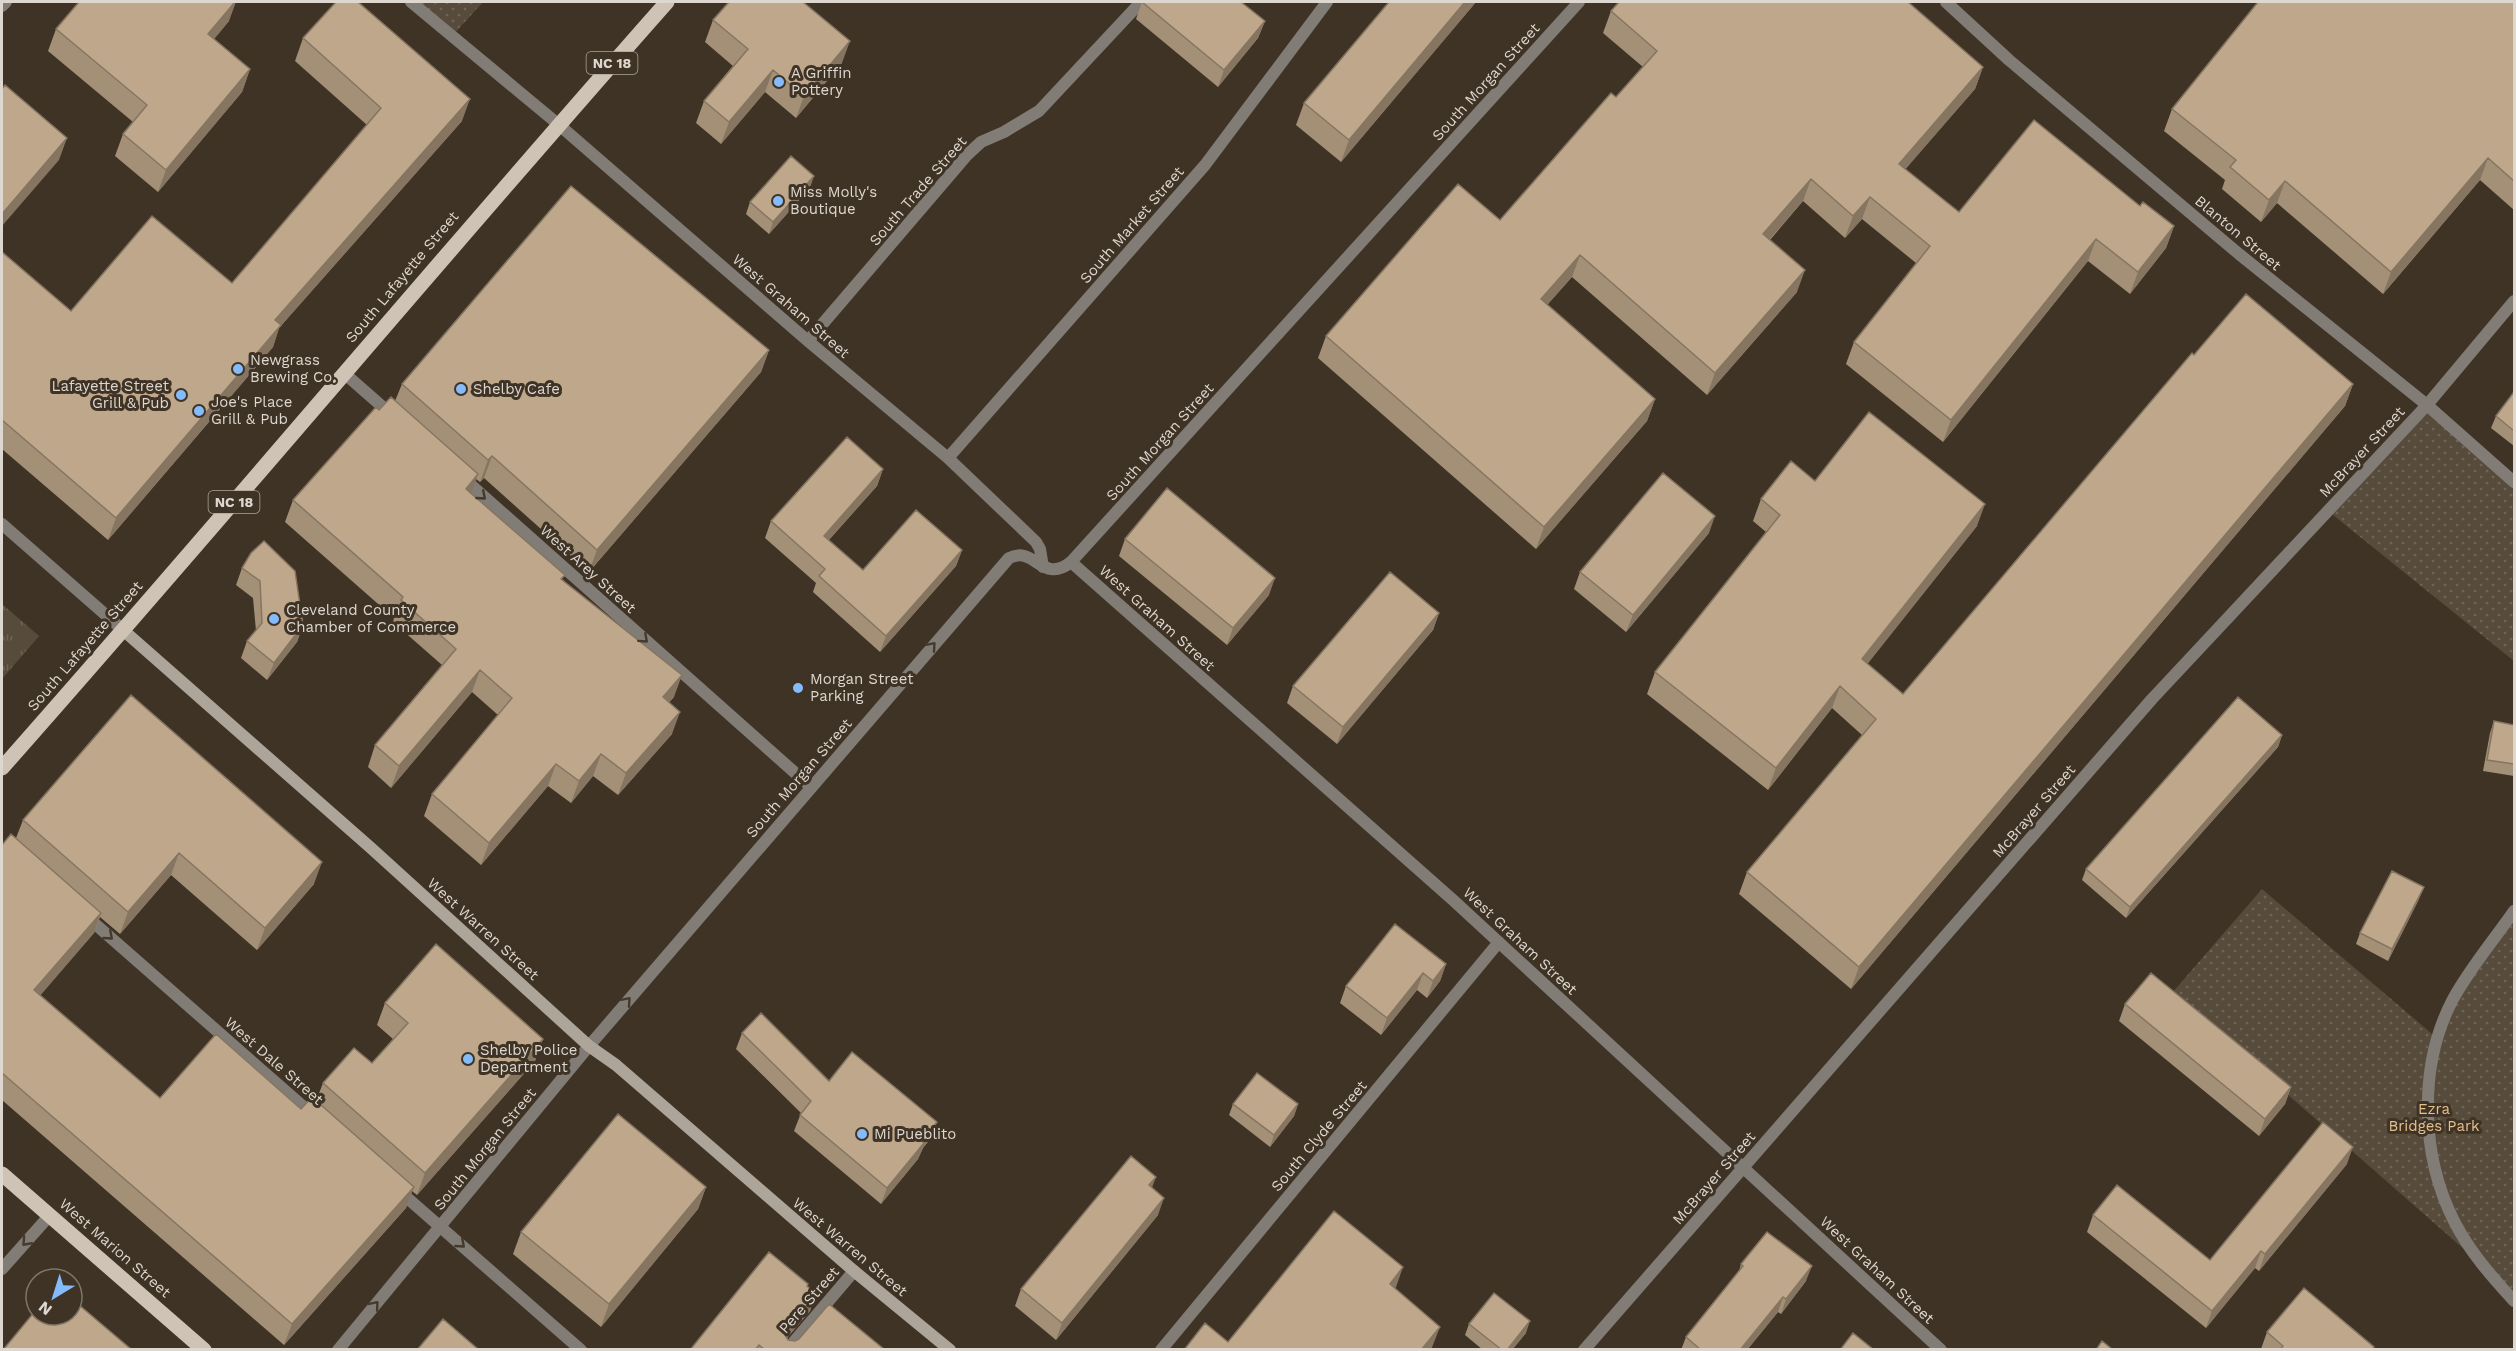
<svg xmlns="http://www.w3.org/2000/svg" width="2516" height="1351" font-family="'Work Sans',sans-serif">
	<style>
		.grass { fill: url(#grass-tufts) }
		.park { fill: url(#park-dots) }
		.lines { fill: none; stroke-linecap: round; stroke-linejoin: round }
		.minor { stroke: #827c76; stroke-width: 12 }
		.tertiary { stroke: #827c76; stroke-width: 12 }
		.secondary { stroke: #ada49a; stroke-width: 12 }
		.primary { stroke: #cfc3b5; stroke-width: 15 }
		.wall { fill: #a39077 }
		.shaded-wall { fill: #857561 }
		.building { fill: #bea78a; stroke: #857561; stroke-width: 1.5 }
		.oneway { stroke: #453a2d }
		.poi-dot { fill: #85bbfb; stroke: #3e3325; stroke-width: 2 }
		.labels { text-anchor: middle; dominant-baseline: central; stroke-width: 6; stroke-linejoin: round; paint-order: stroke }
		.shield { fill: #3e3325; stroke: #aea69c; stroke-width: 1.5 }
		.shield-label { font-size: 14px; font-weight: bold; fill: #ded7cf }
		.poi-label { font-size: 15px; fill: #ded7cf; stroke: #3e3325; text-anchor: start }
		.street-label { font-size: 15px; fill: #ded7cf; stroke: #3e3325 }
		.park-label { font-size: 15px; fill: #e5bf8d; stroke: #3e3325 }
	</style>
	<defs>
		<pattern id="grass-tufts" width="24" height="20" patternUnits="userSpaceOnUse" patternTransform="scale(1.5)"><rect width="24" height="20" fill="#574b3c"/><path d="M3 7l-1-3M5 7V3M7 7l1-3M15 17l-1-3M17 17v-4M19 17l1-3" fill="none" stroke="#6f6457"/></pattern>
		<pattern id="park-dots" width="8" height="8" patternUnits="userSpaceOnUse" patternTransform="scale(1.5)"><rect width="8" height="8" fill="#574b3c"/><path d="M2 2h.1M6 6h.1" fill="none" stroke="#6f6457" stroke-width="1.8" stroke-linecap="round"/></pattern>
	</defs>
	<rect width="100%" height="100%" fill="#3e3325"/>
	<path class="grass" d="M2 604 39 636 2 679Z"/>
	<path class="park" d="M411 2H483L452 36Z
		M2427 405 2514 482V661L2328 511Z
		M2262 889 2438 1039 2452 1001 2514 911V1299L2482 1265 2172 993Z"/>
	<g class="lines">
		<path class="minor" d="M1946 2 2009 60 2239 254 2427 405 2514 482
			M2 6 6 2
			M558 124 808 341 948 458 1036 542 1040 549 1043 567
			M808 341 967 155 981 142 1004 132 1039 111 1141 2
			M344 373 393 416
			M948 458 1205 165 1327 2
			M462 477 811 787
			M1071 562 1453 900 1941 1350
			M2514 911C2494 940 2469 969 2452 1001 2418 1067 2421 1156 2454 1221 2469 1251 2492 1277 2514 1301
			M86 916 314 1116
			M397 1189 581 1350
			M2 1269 50 1215
			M787 1350 854 1271
			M1161 1350 1499 942
			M1584 1350 2152 699 2427 405 2514 301"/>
		<path class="tertiary" d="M411 2 558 124
			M2 524 123 630
			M338 1350 589 1046 1009 558C1035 545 1042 585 1071 562L1579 2"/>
		<path class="secondary" d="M123 630 371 848 589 1046 616 1065 854 1271 950 1350"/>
		<path class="primary" d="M2 768C226 515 443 255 667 2
			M2 1174 204 1350"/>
	</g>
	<path class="wall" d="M1142 2 1265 21 1258 38 1218 87 1136 19Z
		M1476 2 1341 162 1296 125 1304 103Z
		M2514 2V210L2480 180 2383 294 2277 203 2261 222 2222 189 2225 180 2164 131 2172 109Z
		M1611 11 1983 67 1975 89 1905 169 1959 212 2140 206 2174 226 2166 248 2130 294 2088 261 1943 442 1846 364 1854 342 1916 263 1862 219 1845 238 1803 201 1770 240 1797 292 1707 395 1572 277 1547 305 1655 399 1647 421 1536 549 1318 358 1326 336 1500 220 1616 97 1643 67 1603 33Z
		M713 20 842 63 796 118 765 92 721 144 696 123 704 101 733 66 705 42Z
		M229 21 214 39 250 69 242 92 158 192 115 156 123 134 133 122 48 51 56 29Z
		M303 38 462 121 279 328 273 347 108 540 2 449V252L71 311 232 283 367 125 295 61Z
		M810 188 769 234 746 214 750 202Z
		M769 350 761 372 589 572 484 478 480 482 476 479 470 493 563 580 674 697 669 702 672 734 618 795 593 776 571 803 548 786 481 865 424 816 432 794 498 715 472 692 391 788 368 767 375 745 442 665 393 622 394 618 285 522 293 500 379 410 395 401 402 384Z
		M2194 355 2353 384 2345 406 1851 989 1739 894 1747 872 1862 735 1832 708 1768 790 1647 694 1655 672 1766 532 1753 521 1761 499 1815 481 1977 526 1867 664 1903 694Z
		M2514 392V446L2491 428 2496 416Z
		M883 469 877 486 829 540 863 570 962 550 956 566 880 652 813 592 816 583 765 538 771 521Z
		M1709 533 1626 632 1574 589 1580 572Z
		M1125 539 1269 595 1227 645 1119 556Z
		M251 553 303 625 297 642 267 680 241 658 247 641 256 631 253 598 236 585 242 568Z
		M1439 613 1433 630 1337 744 1287 703 1293 686Z
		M131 695 314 884 257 950 171 875 120 934 100 917 94 933 40 995 160 1098 301 1109 316 1101 323 1083 372 1063 393 1039 377 1025 385 1003 543 1039 535 1061 417 1195 412 1191 406 1208 284 1345 2 1100V845L16 838 23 820Z
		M2494 721 2514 725V776L2483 771 2490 733Z
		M2282 735 2278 747 2126 918 2082 880 2086 869Z
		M2419 899 2388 961 2356 944 2360 933Z
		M1446 964 1440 981 1427 998 1417 990 1381 1035 1340 1003 1346 986Z
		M2125 1004 2291 1087 2285 1104 2259 1136 2119 1021Z
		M742 1033 931 1138 923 1148 918 1159 881 1204 794 1131 801 1113 736 1049Z
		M1233 1104H1298L1294 1116 1270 1147 1229 1115Z
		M2347 1164 2259 1271 2255 1268 2206 1328 2087 1232 2093 1215 2210 1260Z
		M706 1187 698 1209 601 1327 513 1254 521 1232Z
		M1152 1188 1158 1215 1056 1340 1015 1306 1021 1289Z
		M1741 1264 1806 1281 1781 1314 1778 1312 1747 1350H1681L1686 1337 1739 1271Z
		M808 1284 807 1287 816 1294 810 1311 787 1338 788 1340 885 1350H690Z
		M1469 1324 1526 1333 1512 1350H1483L1465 1335Z
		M2267 1332 2374 1347 2373 1350 2261 1349Z"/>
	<path class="shaded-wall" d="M235 2H236L229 21 200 56 208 34Z
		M1465 2H1476L1341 162 1349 140Z
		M1265 21 1258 38 1218 87 1224 70Z
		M850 41 842 63 796 118 804 96Z
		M1983 67 1975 89 1891 186 1899 164Z
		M250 69 242 92 158 192 166 170Z
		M773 70 765 92 721 144 729 122Z
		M470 99 462 121 279 328 273 347 108 540 116 518 275 320Z
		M67 138 59 160 2 226V214Z
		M2488 158 2480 180 2383 294 2391 272Z
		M814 176 810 188 769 234 773 222Z
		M1811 179 1803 201 1755 256 1763 234Z
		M2285 181 2277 203 2261 222 2269 200Z
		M1870 197 1862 219 1845 238 1853 216Z
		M2174 226 2166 248 2130 294 2138 272Z
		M2096 239 2088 261 1943 442 1951 420Z
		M1580 255 1572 277 1533 321 1541 299Z
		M1805 270 1797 292 1707 395 1715 373Z
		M769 350 761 372 589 572 597 550Z
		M2353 384 2345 406 1851 989 1859 967Z
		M1655 399 1647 421 1536 549 1544 527Z
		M492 456 484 478 480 482 488 460Z
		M883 469 877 486 818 552 824 536Z
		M478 474 470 496 466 489Z
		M1985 504 1977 526 1854 681 1862 659Z
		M1715 516 1709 533 1626 632 1633 615Z
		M962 550 956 566 880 652 886 636Z
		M1275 578 1269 595 1227 645 1233 628Z
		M1439 613 1433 630 1337 744 1343 727Z
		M303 625 297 642 267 680 274 663Z
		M480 670 472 692 391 788 399 766Z
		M682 675 674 697 655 719 663 697Z
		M1840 686 1832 708 1768 790 1776 768Z
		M680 712 672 734 618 795 626 773Z
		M2282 735 2278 747 2126 918 2130 907Z
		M601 754 593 776 571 803 579 781Z
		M556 764 548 786 481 865 489 843Z
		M179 853 171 875 120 934 128 912Z
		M322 862 314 884 257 950 265 928Z
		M2424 887 2419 899 2388 961 2392 949Z
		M101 913 94 933 27 1011 34 990Z
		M1446 964 1440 981 1427 998 1433 981Z
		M1423 973 1417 990 1381 1035 1387 1018Z
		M543 1039 535 1061 417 1195 425 1173Z
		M2291 1087 2285 1104 2259 1136 2265 1119Z
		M1298 1104 1294 1116 1270 1147 1274 1135Z
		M937 1122 931 1138 923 1148 918 1159 881 1204 887 1188 921 1141Z
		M2353 1147 2347 1164 2259 1271 2265 1254Z
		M1156 1177 1150 1193 1149 1185Z
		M414 1187 406 1208 284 1345 292 1324Z
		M706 1187 698 1209 601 1327 609 1304Z
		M1164 1198 1158 1215 1056 1340 1062 1323Z
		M2261 1251 2255 1268 2206 1328 2212 1311Z
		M1812 1266 1806 1281 1781 1314 1786 1299Z
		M1403 1267 1395 1290 1390 1284Z
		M816 1294 810 1311 780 1345 787 1328Z
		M1783 1297 1778 1312 1747 1350H1740Z
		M1530 1321 1526 1333 1512 1350H1507Z
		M1440 1327 1431 1350H1421Z"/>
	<path class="building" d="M79 2H235L208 34 250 69 166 170 123 134 147 105 56 29Z
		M336 2H358L470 99 275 320 281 325 116 518 2 420V252L71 311 152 216 232 283 381 108 303 38Z
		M729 2H803L850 41 804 96 773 70 729 122 704 101 748 49 713 20Z
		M1142 2H1241L1265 21 1224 70Z
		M1389 2H1465L1349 140 1304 103Z
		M1619 2H1908L1983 67 1899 164 1959 212 2034 120 2140 206 2143 202 2174 226 2138 272 2096 239 1951 420 1854 342 1930 246 1870 197 1853 216 1811 179 1763 234 1805 270 1715 373 1580 255 1541 299 1655 399 1544 527 1326 336 1458 184 1500 220 1611 93 1616 97 1657 51 1611 11Z
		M2258 2H2514V181L2488 158 2391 272 2285 181 2269 200 2230 167 2236 160 2172 109Z
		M5 85 67 138 2 214V89Z
		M791 156 814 176 773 222 750 202Z
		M571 186 769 350 597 550 492 456 488 460 402 384Z
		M2246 294 2353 384 1859 967 1747 872 1876 719 1840 686 1776 768 1655 672 1780 515 1761 499 1791 461 1815 481 1869 412 1985 504 1862 659 1903 694 2192 353 2194 355Z
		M2514 392V431L2496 416Z
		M391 397 478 474 466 489 565 575 561 579 682 675 663 697 680 712 626 773 601 754 579 781 556 764 489 843 432 794 512 698 480 670 399 766 375 745 456 649 401 600 403 597 293 500 376 407 379 410Z
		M847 437 883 469 824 536 863 570 916 510 962 550 886 636 819 576 825 569 771 521Z
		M1663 473 1715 516 1633 615 1580 572Z
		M1167 488 1275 578 1233 628 1125 539Z
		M264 541 295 571 303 625 274 663 247 641 262 623 260 581 242 568 251 553Z
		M1390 572 1439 613 1343 727 1293 686Z
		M131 695 322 862 265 928 179 853 128 912 23 820Z
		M2238 697 2282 735 2130 907 2086 869Z
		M2494 721 2514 725V764L2487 760Z
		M11 834 101 913 34 990 160 1098 216 1034 301 1109 312 1097 414 1187 292 1324 2 1073V845Z
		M2392 871 2424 887 2392 949 2360 933Z
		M1395 924 1446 964 1433 981 1423 973 1387 1018 1346 986Z
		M436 944 543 1039 425 1173 323 1083 354 1048 372 1063 408 1023 385 1003Z
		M2151 973 2291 1087 2265 1119 2125 1004Z
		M761 1013 829 1081 852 1052 937 1122 921 1141 924 1143 887 1188 800 1115 811 1101 742 1033Z
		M1257 1073 1298 1104 1274 1135 1233 1104Z
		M618 1114 706 1187 609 1304 521 1232Z
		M2323 1122 2353 1147 2265 1254 2261 1251 2212 1311 2093 1215 2117 1185 2210 1260Z
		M1131 1156 1156 1177 1149 1185 1164 1198 1062 1323 1021 1289Z
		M1334 1211 1403 1267 1390 1284 1440 1327 1421 1350H1184L1205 1323 1228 1342Z
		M1767 1232 1812 1266 1786 1299 1783 1297 1740 1350H1701L1686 1337 1743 1266 1741 1264Z
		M769 1252 808 1284 807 1286 816 1294 787 1328 785 1335 788 1340 795 1341 799 1339 829 1304 885 1350H765L759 1345 755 1350H690Z
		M2304 1288 2374 1347 2372 1350H2280L2283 1346 2267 1332Z
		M1494 1293 1530 1321 1507 1350H1502L1469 1324Z
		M72 1299 132 1350H3L36 1310V1315H72Z
		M443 1319 479 1350H417Z
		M1853 1333 1874 1350H1840Z
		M2102 1341 2113 1350H2096Z"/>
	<defs><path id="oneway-chevron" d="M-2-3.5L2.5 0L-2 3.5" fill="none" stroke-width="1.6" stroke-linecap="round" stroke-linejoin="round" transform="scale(1.5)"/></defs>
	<g class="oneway">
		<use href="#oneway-chevron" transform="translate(482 496) rotate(41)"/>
		<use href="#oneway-chevron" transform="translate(644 639) rotate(42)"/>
		<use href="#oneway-chevron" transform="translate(932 646) rotate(-49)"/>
		<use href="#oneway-chevron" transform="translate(109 936) rotate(41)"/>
		<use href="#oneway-chevron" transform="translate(627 1001) rotate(-49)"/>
		<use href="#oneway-chevron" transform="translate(26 1242) rotate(132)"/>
		<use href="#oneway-chevron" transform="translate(461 1244) rotate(41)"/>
		<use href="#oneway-chevron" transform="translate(375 1305) rotate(-50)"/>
	</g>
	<g class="poi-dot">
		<circle cx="779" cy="82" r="6"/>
		<circle cx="778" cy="201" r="6"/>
		<circle cx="238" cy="369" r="6"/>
		<circle cx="461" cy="389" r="6"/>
		<circle cx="181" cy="395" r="6"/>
		<circle cx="199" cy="411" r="6"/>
		<circle cx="274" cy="619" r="6"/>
		<circle cx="798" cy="688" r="6"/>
		<circle cx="468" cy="1059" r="6"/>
		<circle cx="862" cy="1134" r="6"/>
	</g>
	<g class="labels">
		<g class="shield">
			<rect x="586.5" y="52" width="51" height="22" rx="4.5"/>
			<rect x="208.5" y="491" width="51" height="22" rx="4.5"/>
		</g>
		<g class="shield-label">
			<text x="612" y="63">NC 18</text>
			<text x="234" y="502">NC 18</text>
		</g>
		<g class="poi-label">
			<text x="791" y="73">A Griffin<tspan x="791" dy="17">Pottery</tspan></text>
			<text x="790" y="192">Miss Molly's<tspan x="790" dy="17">Boutique</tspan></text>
			<text x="250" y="360">Newgrass<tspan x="250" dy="17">Brewing Co.</tspan></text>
			<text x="169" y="386" text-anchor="end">Lafayette Street<tspan x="169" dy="17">Grill &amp; Pub</tspan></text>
			<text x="473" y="389">Shelby Cafe</text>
			<text x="211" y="402">Joe's Place<tspan x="211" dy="17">Grill &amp; Pub</tspan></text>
			<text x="286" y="610">Cleveland County<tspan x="286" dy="17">Chamber of Commerce</tspan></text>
			<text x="810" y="679">Morgan Street<tspan x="810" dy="17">Parking</tspan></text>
			<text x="480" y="1050">Shelby Police<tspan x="480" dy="17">Department</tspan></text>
			<text x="874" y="1134">Mi Pueblito</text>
		</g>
		<g class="street-label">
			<text transform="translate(1486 82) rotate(-48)">South Morgan Street</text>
			<text transform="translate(918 191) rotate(-49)">South Trade Street</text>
			<text transform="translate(1132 225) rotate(-49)">South Market Street</text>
			<text transform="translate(2238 233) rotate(40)">Blanton Street</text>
			<text transform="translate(402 277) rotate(-50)">South Lafayette Street</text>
			<text transform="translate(791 306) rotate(41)">West Graham Street</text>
			<text transform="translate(1160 442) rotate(-48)">South Morgan Street</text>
			<text transform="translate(2362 452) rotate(-47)">McBrayer Street</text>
			<text transform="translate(588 569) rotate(42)">West Arey Street</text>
			<text transform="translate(1157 618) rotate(42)">West Graham Street</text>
			<text transform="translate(85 646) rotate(-49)">South Lafayette Street</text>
			<text transform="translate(799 778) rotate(-49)">South Morgan Street</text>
			<text transform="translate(2034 811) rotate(-49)">McBrayer Street</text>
			<text transform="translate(483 929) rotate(42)">West Warren Street</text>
			<text transform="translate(1520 941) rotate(43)">West Graham Street</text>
			<text transform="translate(274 1061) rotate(41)">West Dale Street</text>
			<text transform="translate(1319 1136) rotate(-50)">South Clyde Street</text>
			<text transform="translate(485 1149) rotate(-51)">South Morgan Street</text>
			<text transform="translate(1714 1178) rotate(-49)">McBrayer Street</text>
			<text transform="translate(850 1247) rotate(40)">West Warren Street</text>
			<text transform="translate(115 1248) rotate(41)">West Marion Street</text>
			<text transform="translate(1877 1270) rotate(43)">West Graham Street</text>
			<text transform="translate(809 1300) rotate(-49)">Pere Street</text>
		</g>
		<g class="park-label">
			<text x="2434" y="1109">Ezra<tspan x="2434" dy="17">Bridges Park</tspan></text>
		</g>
	</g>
	<rect width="2516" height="1351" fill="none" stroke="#ded7cf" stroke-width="6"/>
	<g transform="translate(54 1297) rotate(218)"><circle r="28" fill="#3e3325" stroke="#7e7569" stroke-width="1.5"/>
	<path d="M0-4.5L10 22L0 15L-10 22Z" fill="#85bbfb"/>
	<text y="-9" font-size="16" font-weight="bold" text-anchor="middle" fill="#ded7cf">N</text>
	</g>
</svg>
